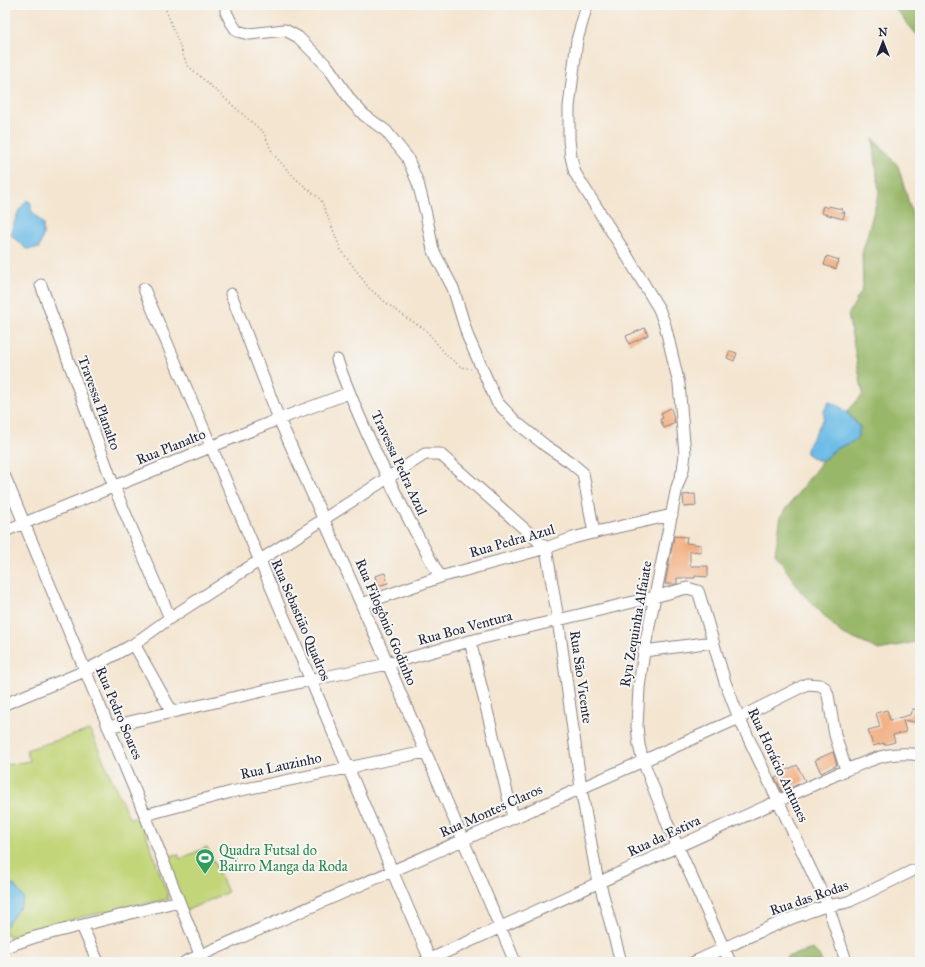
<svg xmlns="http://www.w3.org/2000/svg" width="925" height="967" font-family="'IM FELL Great Primer',serif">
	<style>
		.green { fill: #c2d679; stroke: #727c5a }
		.forest { fill: #99b769; stroke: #5e6c52 }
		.water { fill: #6cbce7; stroke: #476f91 }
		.building { fill: #f3ad7f }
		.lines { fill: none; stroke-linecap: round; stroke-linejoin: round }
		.street-casing { stroke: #8b8486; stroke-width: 13 }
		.path { stroke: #8b8486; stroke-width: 1.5; stroke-dasharray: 1 3; stroke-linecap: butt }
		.street { stroke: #fff; stroke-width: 11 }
		.labels { text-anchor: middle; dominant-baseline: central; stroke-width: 4; stroke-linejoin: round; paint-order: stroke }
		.street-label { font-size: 14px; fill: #22223b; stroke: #f6f6f2 }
		.leisure-label { font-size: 14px; fill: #27864d; stroke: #f6f6f2; text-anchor: start }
	</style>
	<rect width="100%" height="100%" fill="#f6f6f2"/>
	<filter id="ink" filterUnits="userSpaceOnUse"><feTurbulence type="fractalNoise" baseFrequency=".025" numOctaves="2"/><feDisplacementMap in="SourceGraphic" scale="8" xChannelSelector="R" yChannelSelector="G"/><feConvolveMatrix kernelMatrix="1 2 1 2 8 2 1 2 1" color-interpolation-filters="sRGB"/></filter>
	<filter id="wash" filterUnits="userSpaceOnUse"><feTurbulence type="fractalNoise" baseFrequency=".012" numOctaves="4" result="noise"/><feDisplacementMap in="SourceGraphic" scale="16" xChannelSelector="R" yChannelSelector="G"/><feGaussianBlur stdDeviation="0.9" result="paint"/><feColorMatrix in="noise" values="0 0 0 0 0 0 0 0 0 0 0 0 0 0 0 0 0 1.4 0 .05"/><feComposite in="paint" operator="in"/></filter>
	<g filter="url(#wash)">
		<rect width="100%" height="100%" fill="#f4e5d0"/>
		<path class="green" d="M90 730 129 818 140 817 169 899 82 917 11 936 5 934V927L20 907 14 885 5 882V765L30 761 26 750Z
			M207 847 228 892 183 912 162 858 178 854 180 859Z"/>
		<path class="forest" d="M892 5H920V38L917 35Z
			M873 138 898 166 918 234 920 295V642H915L879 650 841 633 801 592 775 553 781 516 823 460 836 449 852 442 860 427 847 412 863 394 848 315 863 288 862 254 879 193Z
			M813 949 819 955 822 962H788L786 957Z"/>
		<path class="water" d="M27 200 31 203V210L43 224V235L39 248 26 249 10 234 19 210Z
			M829 402C843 405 851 417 860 428L857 438 852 442 836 449 823 460H816L807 454V447L824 418V411Z
			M5 882 14 885 24 898 20 907 5 927Z"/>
		<g id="blocks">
			<path class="building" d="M823 206 828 208V206L842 209 841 212H845L843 219 821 213Z
				M827 256 839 260 836 269 824 265Z
				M645 328 648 335 629 344 626 336Z
				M730 351 737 353 734 361 727 358Z
				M671 408 675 423 664 428 660 419 663 418 661 413Z
				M695 494 696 506 684 507 683 495Z
				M674 536 687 537 686 543 701 545V552L690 551V566H708V577L695 576V578H677V584H665Z
				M385 573 388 583 378 586 375 576Z
				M912 709 920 710V723L903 720 906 732 893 735 895 742 884 745V743L873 746 868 730 880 727 876 713 887 710 890 720 910 715Z
				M833 752 837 765 821 773 815 760Z
				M797 765 805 781 782 792 775 778 786 773 784 771Z"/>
		</g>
	</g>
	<g filter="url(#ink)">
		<use href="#blocks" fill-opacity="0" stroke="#8b8486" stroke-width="1"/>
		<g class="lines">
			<defs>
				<path id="street" d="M226 5V12L231 22 237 31 249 34 285 30 298 37 328 67 351 101 364 115 386 131 407 157 418 183 426 214 433 250 453 288 468 337 497 402 516 422 546 446 570 462 583 473 594 533
					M587 5 577 40 569 107V140L571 157 575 173 627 256 659 309 665 325 679 384 685 454 683 470 677 487 644 651 639 688 637 726 639 745 643 761 668 825 730 962
					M41 285 114 487 170 618
					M144 289 431 962
					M231 294 279 419 388 664 515 962
					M337 360C364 435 401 507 440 577
					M5 477 145 815 203 962
					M5 531 279 419 349 393
					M362 604 440 577 546 548 573 538 600 531 672 515
					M470 641 513 817
					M134 644 172 712
					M644 651 713 642
					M5 704 85 671 134 644 170 618 425 454H440L546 548 558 619 581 788 598 883 601 888 621 962
					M108 727 310 680 388 664 470 641 654 597 687 588 698 591 700 597 725 682 739 718 828 906 845 958
					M145 815 231 792 425 752
					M82 926 98 962
					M5 947 35 937 179 901
					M185 962 643 761 739 718 807 684 820 685 825 688 828 695 835 735 846 770
					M424 962 846 770C874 759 889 750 920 755
					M694 962C731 946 765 927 803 914 811 911 819 908 827 906 835 904 843 904 850 901L912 871"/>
			</defs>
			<use href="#street" class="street-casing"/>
			<path class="path" d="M166 10 187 65 264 133 273 154 295 178 321 200 341 250 369 288 384 301 405 317 425 329 447 356 461 367 471 369"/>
			<use href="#street" class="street"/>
		</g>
	</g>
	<defs>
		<symbol id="stadium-pin" viewBox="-11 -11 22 30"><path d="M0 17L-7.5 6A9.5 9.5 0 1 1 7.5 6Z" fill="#2e9e5b" stroke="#f6f6f2"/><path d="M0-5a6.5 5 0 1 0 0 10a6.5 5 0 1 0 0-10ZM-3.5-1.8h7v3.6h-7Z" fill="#fff"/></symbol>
	</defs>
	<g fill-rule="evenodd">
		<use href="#stadium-pin" x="194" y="847" width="22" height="30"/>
	</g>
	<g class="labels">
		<g class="street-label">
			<text transform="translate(99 403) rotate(70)">Travessa Planalto</text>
			<text transform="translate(171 447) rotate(-22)">Rua Planalto</text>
			<text transform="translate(399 463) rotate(65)">Travessa Pedra Azul</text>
			<text transform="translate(512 541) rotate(-16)">Rua Pedra Azul</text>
			<text transform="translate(301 620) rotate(67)">Rua Sebastião Quadros</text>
			<text transform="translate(386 622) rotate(67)">Rua Filogônio Godinho</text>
			<text transform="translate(636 624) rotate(-80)">Ryu Zequinha Alfaiate</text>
			<text transform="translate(465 628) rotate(-15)">Rua Boa Ventura</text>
			<text transform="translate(581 677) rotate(82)">Rua São Vicente</text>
			<text transform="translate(119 713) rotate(67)">Rua Pedro Soares</text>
			<text transform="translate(778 765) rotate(65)">Rua Horácio Antunes</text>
			<text transform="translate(281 766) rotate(-12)">Rua Lauzinho</text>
			<text transform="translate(491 811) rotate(-24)">Rua Montes Claros</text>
			<text transform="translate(664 836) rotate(-25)">Rua da Estiva</text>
			<text transform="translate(809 898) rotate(-19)">Rua das Rodas</text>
		</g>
		<g class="leisure-label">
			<text x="219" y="850">Quadra Futsal do<tspan x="219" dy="16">Bairro Manga da Roda</tspan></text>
		</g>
	</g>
	<rect width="925" height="967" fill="none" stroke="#f6f6f2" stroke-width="20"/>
	<g transform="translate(883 42)" stroke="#f6f6f2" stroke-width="3" paint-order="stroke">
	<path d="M0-3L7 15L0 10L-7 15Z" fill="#22223b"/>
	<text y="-6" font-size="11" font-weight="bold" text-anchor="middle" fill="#22223b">N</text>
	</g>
</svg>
